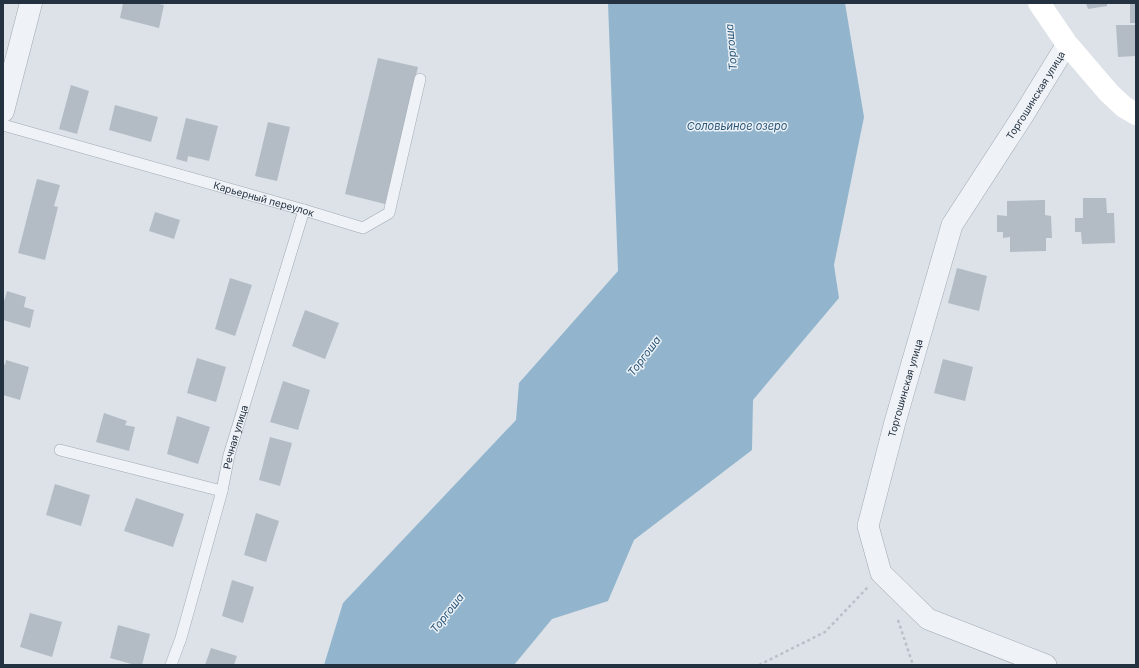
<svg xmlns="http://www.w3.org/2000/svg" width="1139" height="668" font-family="Inter,sans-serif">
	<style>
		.water { fill: #92b5cd }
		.building { fill: #b3bcc5 }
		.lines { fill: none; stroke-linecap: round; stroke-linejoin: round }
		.service-casing { stroke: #a1a9b2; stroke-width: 12 }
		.minor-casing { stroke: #a1a9b2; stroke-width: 22 }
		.tertiary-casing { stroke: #a1a9b2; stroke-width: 23 }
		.path { stroke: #bac0c7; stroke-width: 2.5; stroke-dasharray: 3 3; stroke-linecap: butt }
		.service { stroke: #eff2f6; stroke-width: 11 }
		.minor { stroke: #eff2f6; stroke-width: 21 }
		.tertiary { stroke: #eff2f6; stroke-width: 22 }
		.secondary { stroke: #fff; stroke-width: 22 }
		.labels { text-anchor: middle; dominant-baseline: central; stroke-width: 3; stroke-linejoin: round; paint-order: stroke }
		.street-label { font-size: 10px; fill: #243140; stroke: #ebf1f6 }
		.water-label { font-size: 11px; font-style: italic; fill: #2a5678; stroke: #ebf1f6 }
	</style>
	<rect width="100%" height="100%" fill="#dce2e8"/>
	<path class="water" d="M608 3H845L864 117 834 265 839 298 753 400 752 450 634 540 608 601 552 619 514 665H324L343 603 516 420 519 383 618 271Z"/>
	<path class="building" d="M123 3H154L164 5 159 28 120 18Z
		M1086 3H1107V6L1088 9Z
		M1130 3H1136V23H1130Z
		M1116 25H1136V56L1118 57Z
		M378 58 418 67 385 204 345 194Z
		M71 85 89 91 77 134 59 129Z
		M115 105 158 117 151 142 109 130Z
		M186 118 218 126 209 161 188 156 187 162 176 159Z
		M268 122 290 127 277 181 255 176Z
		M37 179 60 185 54 206 58 207 45 260 18 253Z
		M1083 198H1106L1107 213H1114L1115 243 1082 244 1081 232H1075V218H1083Z
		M1045 200V215L1051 216 1052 238H1046V251L1010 252V237L1003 238V232H997V215L1007 216V201Z
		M155 212 180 220 174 239 149 231Z
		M957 268 987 276 979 311 948 303Z
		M230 278 252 285 235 336 215 329Z
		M7 291 26 297 24 307 34 310 30 328 3 320V305Z
		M305 310 339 323 325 359 292 346Z
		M197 358 226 367 216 402 187 393Z
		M943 359 973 367 965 401 934 393Z
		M6 360 29 367 20 400 3 395V364L5 365Z
		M283 381 310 390 298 430 270 422Z
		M104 413 127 421 125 425 135 427 129 451 96 442Z
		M177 416 210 427 198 464 167 454Z
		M270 437 292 443 280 486 259 480Z
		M55 484 90 495 81 526 46 515Z
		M136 498 184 514 173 547 124 531Z
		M256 513 279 521 266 562 244 555Z
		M232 580 254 587 243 623 222 616Z
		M30 613 62 622 52 657 20 647Z
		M118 625 150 634 142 665H135L110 658Z
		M211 648 237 656 234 665H205Z"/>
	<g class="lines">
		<defs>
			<g id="service">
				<path id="s1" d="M3 125 304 210 363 228 389 213 420 79"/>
				<path d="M60 450 222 491"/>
				<path id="s2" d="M171 665 181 638 222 491 229 455 304 210"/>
			</g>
			<g id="minor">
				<path id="s3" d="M1046 665 928 619 881 573 868 526 895 422 952 225 1024 114 1067 44"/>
			</g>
			<path id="tertiary" d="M3 111 31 3"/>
		</defs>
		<use href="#service" class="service-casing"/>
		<use href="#minor" class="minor-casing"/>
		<use href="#tertiary" class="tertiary-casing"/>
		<path class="path" d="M898 620 913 665
			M759 665 825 632 868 587"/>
		<use href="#service" class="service"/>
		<use href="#minor" class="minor"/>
		<use href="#tertiary" class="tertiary"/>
		<path class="secondary" d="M1039 3 1067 44 1109 93 1124 107 1136 114"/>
	</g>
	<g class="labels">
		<g class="street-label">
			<text stroke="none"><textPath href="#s3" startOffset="708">Торгошинская улица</textPath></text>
			<text stroke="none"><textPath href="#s1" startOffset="271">Карьерный переулок</textPath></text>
			<text stroke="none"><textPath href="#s3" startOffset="384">Торгошинская улица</textPath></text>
			<text stroke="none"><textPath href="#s2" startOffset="237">Речная улица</textPath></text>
		</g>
		<g class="water-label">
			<text transform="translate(731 47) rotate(-95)">Торгоша</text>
			<text x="737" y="126">Соловьиное озеро</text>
			<text transform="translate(644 356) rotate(-53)">Торгоша</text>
			<text transform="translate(447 613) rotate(-52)">Торгоша</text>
		</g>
	</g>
	<rect width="1139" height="668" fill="none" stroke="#243140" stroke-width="8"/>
</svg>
